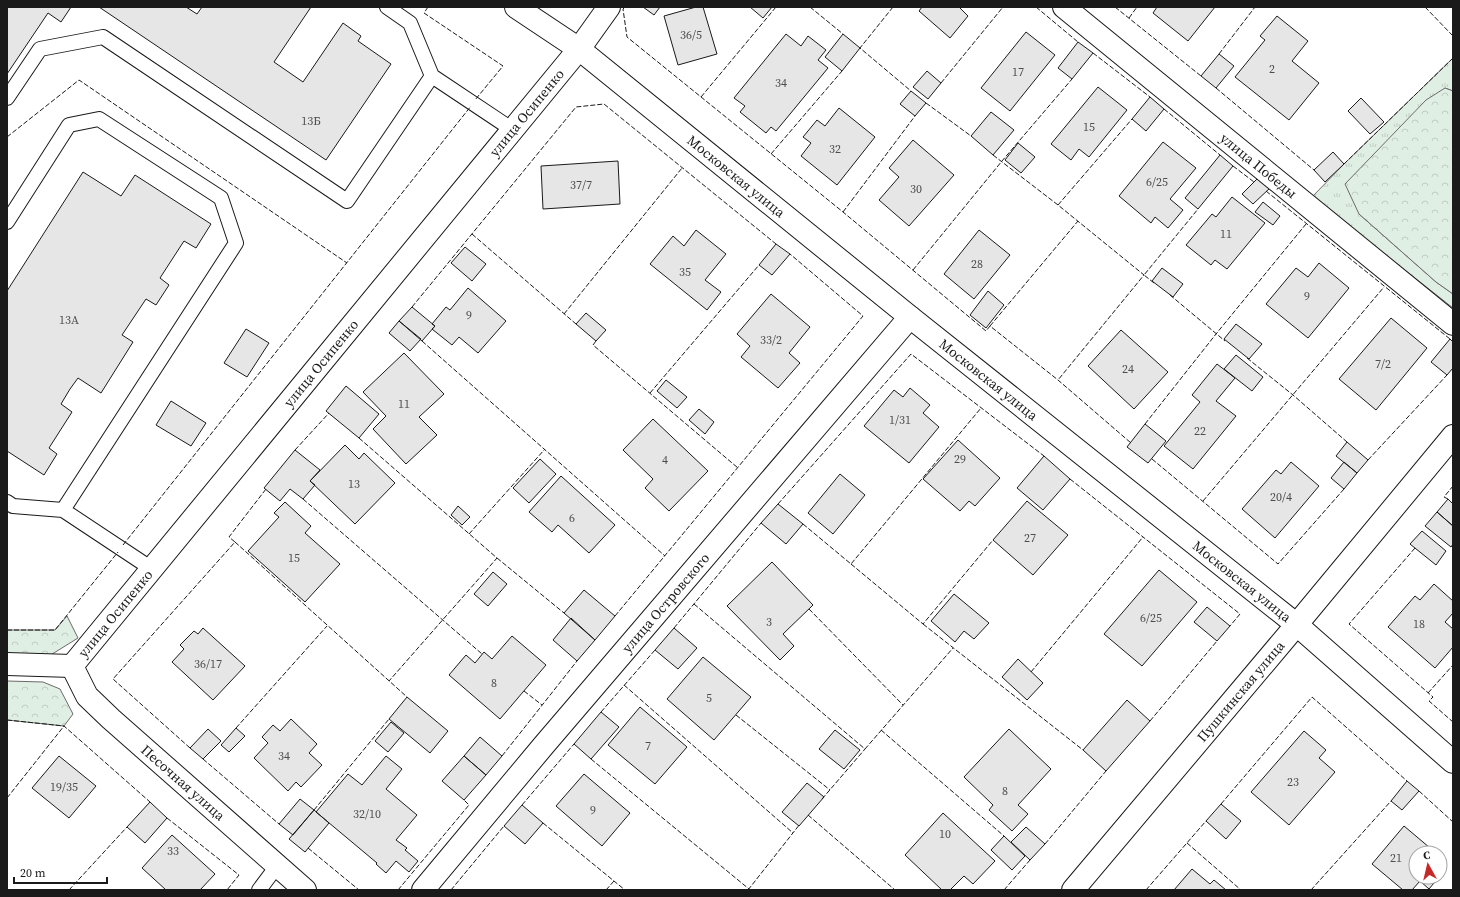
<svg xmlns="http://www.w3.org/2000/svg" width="1460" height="897" font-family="'Source Serif 4',serif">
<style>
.grass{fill:url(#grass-tufts);stroke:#6a6a6a}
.forest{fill:url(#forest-crowns);stroke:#6a6a6a}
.building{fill:#e6e6e6;stroke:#1a1a1a}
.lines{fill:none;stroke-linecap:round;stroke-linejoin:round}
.service-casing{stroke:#1a1a1a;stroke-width:16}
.minor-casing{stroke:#1a1a1a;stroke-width:24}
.service{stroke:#fff;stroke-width:14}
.minor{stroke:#fff;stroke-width:22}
.fence{stroke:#1a1a1a;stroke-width:1;stroke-dasharray:5 2;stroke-linecap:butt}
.labels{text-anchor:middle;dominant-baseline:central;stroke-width:3;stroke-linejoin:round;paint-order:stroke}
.number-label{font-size:12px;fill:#4d4d4d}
.street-label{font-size:14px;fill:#1a1a1a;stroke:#fff}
</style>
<defs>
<pattern id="grass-tufts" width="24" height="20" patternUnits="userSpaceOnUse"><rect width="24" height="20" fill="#e0efe3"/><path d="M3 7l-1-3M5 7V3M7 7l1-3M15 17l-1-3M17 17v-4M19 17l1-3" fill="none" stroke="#c0ccc2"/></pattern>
<pattern id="forest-crowns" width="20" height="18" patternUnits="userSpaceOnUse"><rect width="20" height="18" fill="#e0efe3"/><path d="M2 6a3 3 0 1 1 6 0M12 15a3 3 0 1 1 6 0" fill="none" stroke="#c0ccc2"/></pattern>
</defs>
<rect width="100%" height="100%" fill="#fff"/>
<path class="grass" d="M1453,58V91L1445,88L1359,214L1436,282L1453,294V308L1312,197L1344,164Z"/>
<path class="forest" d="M1445,88L1453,91V294L1436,282L1359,214L1345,184L1426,100Z
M67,616L78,638L49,656L7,654V630H55Z
M7,681L43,682L60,689L73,714L64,726L7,720Z"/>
<path class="building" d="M7,7H71L61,22L48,13L7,74Z
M99,7H186L197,14L202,7H311L274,62L303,82L343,23L361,36L358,41L391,64L326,160Z
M643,7H660L654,15Z
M696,7H703L717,54L678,65L664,16Z
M750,7H772L763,18Z
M922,7H961L960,8L968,16L950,38L919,11Z
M1157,7H1215L1188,41L1153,13Z
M1277,16L1308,41L1292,61L1319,83L1289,120L1235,77L1265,40L1260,36Z
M1026,32L1055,55L1010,111L981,88Z
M786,34L801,46L808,36L826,50L818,60L828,68L776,131L771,127L766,133L740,112L745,106L734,98Z
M843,34L860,48L842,71L825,57Z
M1078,42L1093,53L1072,79L1058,68Z
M1219,54L1234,66L1216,88L1201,76Z
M927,71L941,83L928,99L913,87Z
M1098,87L1127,110L1089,157L1079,149L1071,160L1051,144Z
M911,91L926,103L915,116L900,104Z
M1150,97L1164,109L1146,131L1132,119Z
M1361,98L1384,122L1370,134L1348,111Z
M839,108L875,137L837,185L801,156L811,143L803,137L817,120L825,126Z
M991,112L1014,130L993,155L971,136Z
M913,140L954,175L909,226L879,200L899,177L889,168Z
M1163,142L1196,168L1170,199L1183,210L1168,228L1155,217L1151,223L1119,196Z
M1018,143L1035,157L1021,173L1005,160Z
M1333,152L1344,164L1325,182L1314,170Z
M1220,155L1233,166L1198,209L1185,198Z
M618,161L620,204L543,209L541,166Z
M83,172L121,196L135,175L211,224L196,248L184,241L160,278L169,285L156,305L146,299L122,335L133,342L101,393L78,378L70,389L61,404L72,412L49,448L57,454L44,475L7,451V291Z
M1259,177L1270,188L1253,204L1242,194Z
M1232,197L1265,223L1227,269L1215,260L1211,265L1186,245L1212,214L1216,217Z
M1263,202L1280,216L1273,225L1255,212Z
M696,230L726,254L705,280L721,292L707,310L650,264L673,236L684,246Z
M979,230L1010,255L974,299L944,274Z
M776,244L790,254L772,275L759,265Z
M465,247L486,264L472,281L451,263Z
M1319,263L1349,288L1308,338L1266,304L1296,268L1308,277Z
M1162,268L1183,284L1173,297L1152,281Z
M468,288L506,321L478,353L459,337L452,345L432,329L435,326L432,324L446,307L450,310Z
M988,291L1004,305L986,328L970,315Z
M771,294L810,327L789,353L800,363L778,388L741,357L750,346L737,334Z
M412,307L435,326L422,341L399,321Z
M586,313L606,330L596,341L576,324Z
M1391,318L1427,348L1376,410L1339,379Z
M399,321L421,339L410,351L389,333Z
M1236,324L1262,344L1249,359L1224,339Z
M246,329L269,343L247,377L224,363Z
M1121,330L1168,372L1134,409L1088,366Z
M1450,339L1453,342V368L1447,375L1431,362Z
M404,353L444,394L419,417L437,435L406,464L373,429L386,416L363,392Z
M1236,355L1263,377L1252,391L1224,369Z
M1217,364L1235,378L1216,401L1236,416L1193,469L1164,446L1200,402L1192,395Z
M666,380L687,397L677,408L657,391Z
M346,386L379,414L359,438L326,411Z
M910,388L930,405L923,413L939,427L909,463L864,426L894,390L903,397Z
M171,401L206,423L191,446L156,425Z
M699,409L714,422L705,434L689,420Z
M653,419L708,471L669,511L645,488L653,479L623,450Z
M1145,424L1166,441L1148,463L1127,447Z
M958,440L1000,478L975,506L969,501L960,511L923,479Z
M1347,442L1368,460L1357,473L1336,456Z
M345,445L359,459L364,453L395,483L355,524L310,481Z
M295,450L320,470L310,481L315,485L303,499L290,489L280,501L264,488Z
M1044,456L1070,479L1043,510L1017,488Z
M540,459L556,474L529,503L513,488Z
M1291,462L1319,486L1275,538L1242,509L1276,470L1281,474Z
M1344,462L1357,473L1344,489L1331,478Z
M840,474L865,495L833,534L808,513Z
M561,476L615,525L589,553L558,525L552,532L529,512Z
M1448,499L1453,504V526L1437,512Z
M1027,501L1068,535L1033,575L993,540Z
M285,502L311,526L305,533L340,564L305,602L248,551L279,517L274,513Z
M778,504L803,524L786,544L761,523Z
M458,506L470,517L462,525L451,515Z
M1437,512L1453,526V544L1451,547L1425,526Z
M1422,531L1446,551L1436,565L1410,544Z
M772,562L813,605L783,634L794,646L780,660L727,606Z
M1159,570L1197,602L1142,666L1104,634Z
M493,572L507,584L488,606L474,594Z
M1434,584L1453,601V613L1445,622L1453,629V647L1435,668L1388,627L1415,596L1420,600Z
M584,590L615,616L595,640L564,613Z
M954,594L989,623L974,639L964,631L955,642L931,621Z
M1207,607L1230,626L1217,641L1194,622Z
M571,618L595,640L577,661L553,640Z
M203,628L245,666L213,700L172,662L184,649L180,645L194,631L198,634Z
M674,628L697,648L678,669L655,650Z
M512,636L546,665L500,719L449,675L466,655L475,663L484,652L492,659Z
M703,657L751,697L714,740L667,699Z
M1018,659L1043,683L1027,700L1002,677Z
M407,697L448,731L430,753L389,719Z
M1127,700L1150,721L1106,771L1083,750Z
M640,707L687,747L655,784L608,745Z
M601,712L619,727L591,759L574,744Z
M291,719L317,744L309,753L322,765L301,787L296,782L288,791L254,758L268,743L262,737L273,725L280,731Z
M391,722L404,733L388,752L375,741Z
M236,728L245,736L229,752L221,745Z
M208,729L221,741L203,759L190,748Z
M1009,729L1051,769L1018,805L1028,814L1012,831L989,810L993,805L964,777Z
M835,730L860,750L844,769L819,749Z
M1304,731L1326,750L1319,758L1335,772L1289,825L1251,792Z
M480,737L502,756L486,775L464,756Z
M59,756L96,786L69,818L32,788Z
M386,756L402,769L386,789L417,815L396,840L407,848L405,850L418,861L409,872L396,861L386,873L376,864L377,863L316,812L348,774L362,785Z
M464,756L486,775L464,800L442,781Z
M584,774L630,813L602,846L556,806Z
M1407,781L1419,791L1402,810L1391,801Z
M807,783L824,797L799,826L782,812Z
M300,799L314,810L293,835L279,824Z
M150,802L167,818L145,843L127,827Z
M1221,804L1241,821L1226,839L1206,821Z
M522,805L543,823L525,844L504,826Z
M314,810L329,823L305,852L289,839Z
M943,813L995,861L973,884L964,876L950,890H942L905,855Z
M1404,826L1436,853H1416V877H1439L1429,889L1420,881L1412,890H1403L1372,864Z
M1026,827L1045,844L1030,860L1011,842Z
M172,835L215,874L200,890H166L142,868Z
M1004,836L1025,856L1012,870L991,850Z
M1192,869L1210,884L1214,880L1226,890H1174Z"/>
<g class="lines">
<g class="service-casing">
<path id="service" d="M387,7L410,23L432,76L513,130
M7,98L40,49L103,37L347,201L432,76
M7,222L69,125L99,119L221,198L236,243L63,510
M7,502L13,506L63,510L152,569
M259,890L277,866"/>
</g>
<g class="minor-casing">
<g id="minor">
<path id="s1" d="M516,7L579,49L910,317L1297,625L1453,762"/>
<path id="s2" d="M1064,7L1453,324"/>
<path d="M7,664L72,666"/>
<path id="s3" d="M72,666L579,49L609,7"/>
<path id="s4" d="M72,666L87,696L111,719L305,890"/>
<path id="s5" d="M423,890L544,745L910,317"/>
<path id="s6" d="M1073,890L1288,635L1453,436"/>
</g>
</g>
<use href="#service" class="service"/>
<use href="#minor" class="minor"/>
<path class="fence" d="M428,7L424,13L503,66L475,100
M625,7L623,9L627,37L843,212L986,331L990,326L1058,380L1131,443
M810,7L843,34
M893,7L860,48L911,91
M1036,7L1078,42
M1115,7L1201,76
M1425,7L1453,36
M1129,18L1137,7
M1093,53L1150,97
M1219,54L1255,7
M941,83L1003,7
M1216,88L1314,170
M701,97L776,7
M926,103L971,136
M1164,109L1220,155
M7,137L79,80L347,263
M771,154L842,71
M993,155L1058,205L1144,275L1058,380
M1344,164L1453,58
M1233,166L1254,182
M1266,191L1450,339
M1058,205L1132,119
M843,212L915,116
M472,234L576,324
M913,270L1002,161L1072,79
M1154,283L1144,275L1198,209
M1170,295L1225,341
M412,307L576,107L604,104L776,244
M564,314L682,168
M990,326L1078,221
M422,341L665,556
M596,341L593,345L738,468
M1247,358L1293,395L1347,442
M650,393L759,265
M1145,424L1216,334L1306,224
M359,438L497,558L389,681
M295,450L329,413
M1152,459L1278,564L1344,489
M1368,460L1447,375
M1070,479L1240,614L1230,626
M303,499L482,654
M1448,499L1444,497L1453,486
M1203,501L1384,287
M778,504L911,354L1044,456
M803,524L851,564L981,408
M469,534L545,449
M235,542L407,697
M123,545L471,106
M1415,548L1349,624L1433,697L1429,701L1453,722
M497,558L564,613
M851,564L923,624L993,540
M694,604L865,749L953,648
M809,609L903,705
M615,616L863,316L790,254
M923,624L1083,750
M674,628L761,523
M7,630H55L118,552
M1031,672L1143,537
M624,685L793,833
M524,691L542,705
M1428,693L1453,665
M601,712L655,650
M736,715L830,790
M7,720L64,726L150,802
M1150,721L1217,641
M236,728L327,626
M881,730L1004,836
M190,748L113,679L235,542L229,537L266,489
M502,756L577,661
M203,759L279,824
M591,759L749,889
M1419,791L1453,822
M7,798L64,726
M822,799L865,749
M1221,804L1312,697L1407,781
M522,805L574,744
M314,810L389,719
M808,815L895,890
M167,818L239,875L227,890
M543,823L625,890
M1187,843L1241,890
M1045,844L1106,771
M308,848L359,890
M69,890L127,827
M398,890L469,805L464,800
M451,890L504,826
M606,890L614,881
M748,890L800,824
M1004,890L1030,860
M1146,890L1206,821
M1311,890L1391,801"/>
</g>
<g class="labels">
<g class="number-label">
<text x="691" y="35">36/5</text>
<text x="1272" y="69">2</text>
<text x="1018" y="72">17</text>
<text x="781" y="83">34</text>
<text x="311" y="121">13Б</text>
<text x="1089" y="127">15</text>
<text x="835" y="149">32</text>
<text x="1157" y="182">6/25</text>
<text x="581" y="185">37/7</text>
<text x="916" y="189">30</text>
<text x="1226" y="234">11</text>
<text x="977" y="264">28</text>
<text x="685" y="272">35</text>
<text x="1307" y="296">9</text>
<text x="469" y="315">9</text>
<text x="69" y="320">13А</text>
<text x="771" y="340">33/2</text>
<text x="1383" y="364">7/2</text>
<text x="1128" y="369">24</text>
<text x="404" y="404">11</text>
<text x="900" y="420">1/31</text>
<text x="1200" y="431">22</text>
<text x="960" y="459">29</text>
<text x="665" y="460">4</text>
<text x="354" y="484">13</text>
<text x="1281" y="497">20/4</text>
<text x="572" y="518">6</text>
<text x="1030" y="538">27</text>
<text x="294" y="558">15</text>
<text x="1151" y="618">6/25</text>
<text x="769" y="622">3</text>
<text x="1419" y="624">18</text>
<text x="208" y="664">36/17</text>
<text x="494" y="683">8</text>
<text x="709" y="698">5</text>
<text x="648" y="746">7</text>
<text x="284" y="756">34</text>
<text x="1293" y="782">23</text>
<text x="64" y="787">19/35</text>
<text x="1005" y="791">8</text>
<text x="593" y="810">9</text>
<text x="367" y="814">32/10</text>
<text x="945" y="834">10</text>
<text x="173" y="851">33</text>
<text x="1396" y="858">21</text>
</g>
<g class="street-label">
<text stroke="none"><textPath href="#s3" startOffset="716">улица Осипенко</textPath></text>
<text stroke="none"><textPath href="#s2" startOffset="251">улица Победы</textPath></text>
<text stroke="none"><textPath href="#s1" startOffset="278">Московская улица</textPath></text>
<text stroke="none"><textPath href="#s3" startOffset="392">улица Осипенко</textPath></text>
<text stroke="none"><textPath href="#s1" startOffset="602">Московская улица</textPath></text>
<text stroke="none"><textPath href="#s1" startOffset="926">Московская улица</textPath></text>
<text stroke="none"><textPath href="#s5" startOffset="376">улица Островского</textPath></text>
<text stroke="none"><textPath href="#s3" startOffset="68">улица Осипенко</textPath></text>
<text stroke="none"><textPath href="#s6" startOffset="260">Пушкинская улица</textPath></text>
<text stroke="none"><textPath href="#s4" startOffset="163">Песочная улица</textPath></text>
</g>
</g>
<rect width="1460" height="897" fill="none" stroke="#1a1a1a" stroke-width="16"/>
<g transform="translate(1428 865) rotate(352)"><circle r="19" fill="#ffffff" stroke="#a3a3a3"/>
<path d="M0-3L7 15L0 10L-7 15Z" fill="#c62828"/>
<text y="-6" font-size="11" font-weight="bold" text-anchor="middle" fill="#1a1a1a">С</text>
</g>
<path d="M14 877v6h93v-6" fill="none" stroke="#1a1a1a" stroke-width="2"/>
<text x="20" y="877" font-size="12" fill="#1a1a1a" stroke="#ffffff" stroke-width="3" paint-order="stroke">20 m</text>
</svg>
